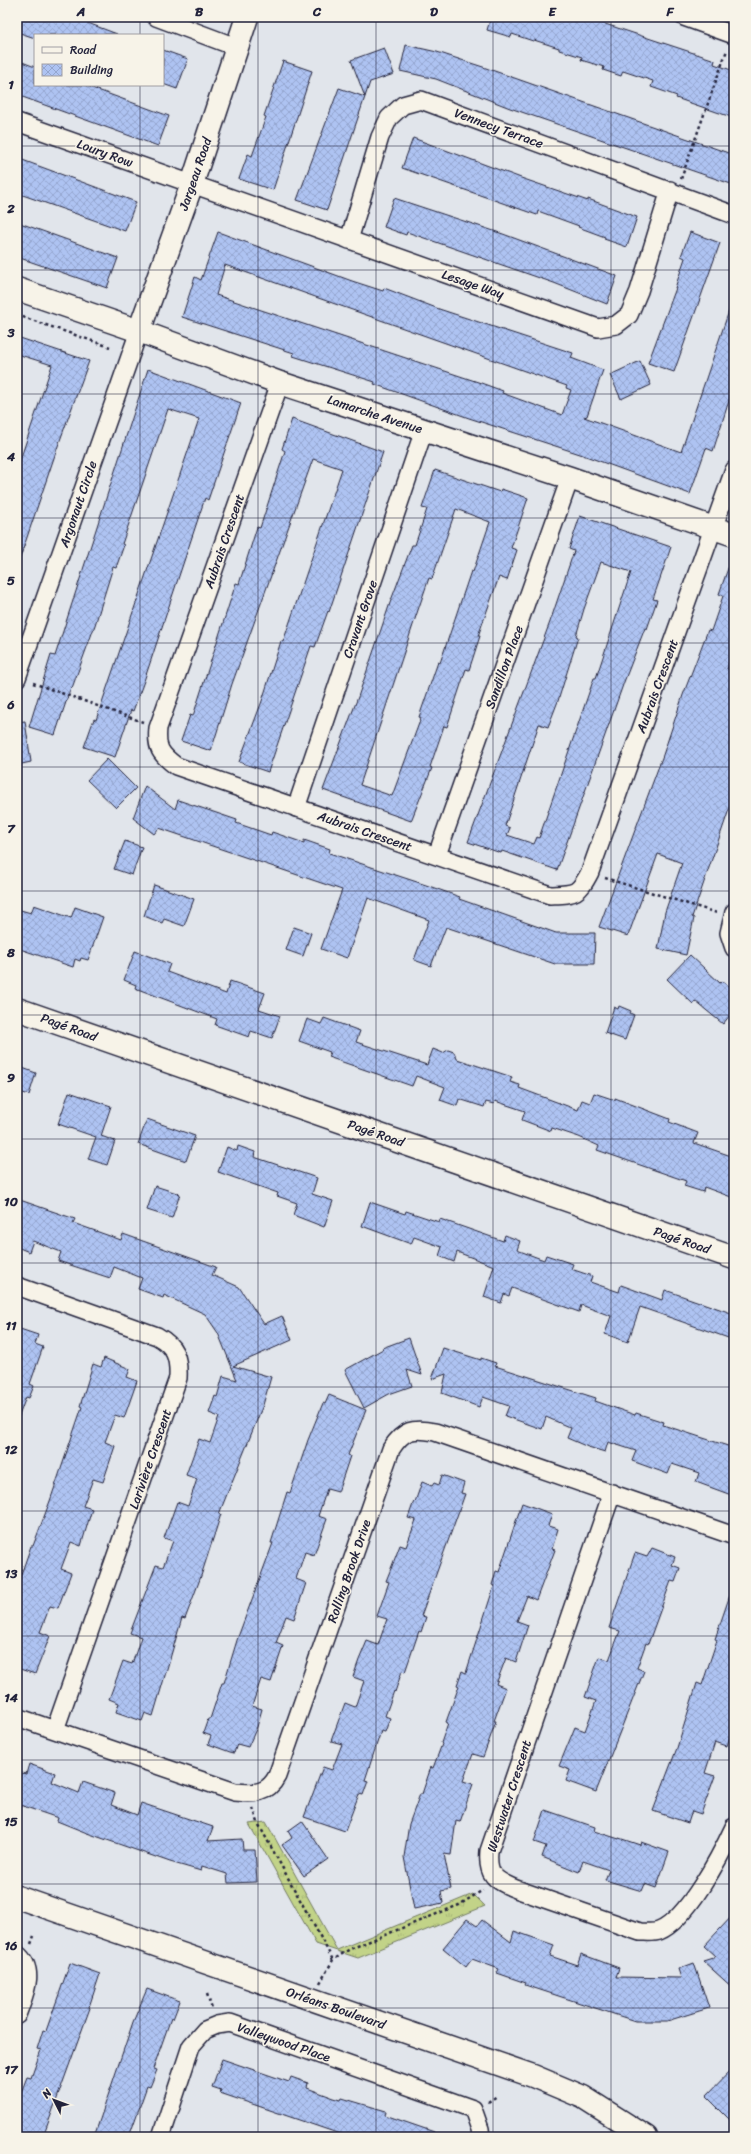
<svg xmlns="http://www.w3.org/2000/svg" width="751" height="2154" font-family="Sriracha,sans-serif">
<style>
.grass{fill:url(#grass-tufts);stroke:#727a62}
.building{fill:url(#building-cross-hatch);stroke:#22223b;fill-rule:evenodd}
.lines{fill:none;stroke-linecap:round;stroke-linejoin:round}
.street-casing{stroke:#22223b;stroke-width:20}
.secondary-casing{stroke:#22223b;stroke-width:25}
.path{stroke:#22223b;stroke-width:2.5;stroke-dasharray:3 3;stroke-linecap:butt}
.street{stroke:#f7f3e8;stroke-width:17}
.secondary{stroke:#f7f3e8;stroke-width:22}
.grid{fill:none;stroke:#22223b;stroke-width:1;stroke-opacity:0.55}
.labels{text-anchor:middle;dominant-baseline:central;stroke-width:3;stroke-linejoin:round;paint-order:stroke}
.street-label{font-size:13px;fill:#22223b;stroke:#f7f3e8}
.neatline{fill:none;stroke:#22223b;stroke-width:1.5}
.grid-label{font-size:13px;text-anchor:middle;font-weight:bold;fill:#22223b}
</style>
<defs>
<pattern id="grass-tufts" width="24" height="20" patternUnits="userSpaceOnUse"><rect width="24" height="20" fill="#c2d388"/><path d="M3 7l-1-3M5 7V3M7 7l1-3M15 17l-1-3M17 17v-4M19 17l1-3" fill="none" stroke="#a6b576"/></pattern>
<pattern id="building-cross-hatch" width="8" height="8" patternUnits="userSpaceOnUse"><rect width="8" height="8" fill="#aec3f2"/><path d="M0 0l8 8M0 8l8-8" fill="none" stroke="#95a7d0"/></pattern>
</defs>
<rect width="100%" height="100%" fill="#e1e5eb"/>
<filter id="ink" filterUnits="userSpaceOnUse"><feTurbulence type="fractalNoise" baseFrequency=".025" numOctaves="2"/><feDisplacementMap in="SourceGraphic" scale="8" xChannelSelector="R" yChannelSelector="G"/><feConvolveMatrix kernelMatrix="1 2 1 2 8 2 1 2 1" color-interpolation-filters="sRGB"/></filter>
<g filter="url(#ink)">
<path class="grass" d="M266,1822L337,1950L473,1894L485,1906L358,1958L316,1944L249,1824Z"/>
<path class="building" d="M17,17H72L117,34L35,35V38L17,32Z
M491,17H591L590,19L715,60L714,64L734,71V118L676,98L677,96L651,87L653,81L623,71L621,76L603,70L604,67L581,60L582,57L559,50V48L534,40L533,41L512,34L511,37L487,30Z
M406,45L437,52L483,67L734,155V185L510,108L436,79L400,71Z
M384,48L394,74L370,82L327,210L297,200L339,88L365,97L351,60Z
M163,50L188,59L177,89L163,84Z
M17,60L35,67V85H84L169,116L158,146L17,95Z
M283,61L312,71L273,190L239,179L248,154L252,156L266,117L264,116Z
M413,138L521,178L588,201V199L637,217L627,247L604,239L605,237L578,227L579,226L538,211L537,215L402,168Z
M17,158L136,202L125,231L17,193Z
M394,198L503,234L617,276L607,304L554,283L407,232L406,235L384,227Z
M17,222L118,258L107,288L17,257Z
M218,232L352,281L383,291L384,288L439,309L573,353L571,358L603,370L587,416L584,417L681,452L732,302H734V385L713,451L706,448L690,494L580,454L469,418L374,384L375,382L293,356L294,353L182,317L195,277L201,280ZM225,265L567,386L566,388L571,390L562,415L502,393L503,391L481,383L216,295Z
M690,232L720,243L674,372L648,363L676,288H675L685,258L681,256Z
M17,337L89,361L59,443L20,558L17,557V469L52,365L17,354Z
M640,361L651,385L621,399L610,375Z
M148,369L241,403L208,500L205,498L144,681L133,711L131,710L115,757L84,747L94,719L96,720L199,419L168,409L122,544L124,545L116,568L113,567L95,625L72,688L71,687L55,735L29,727L51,655L55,656Z
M292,419L383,452L329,612L328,611L315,647L311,646L268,772L239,762L262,701L281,641L283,642L342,469L313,459L232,684L211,751L181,741L190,715L193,716L236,583L239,584L257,527L260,528L285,451L282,449Z
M435,470L500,492L501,489L528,498L511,548L517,550L507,580L499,577L478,636H480L469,670L466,669L447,727L444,726L430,767L432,768L411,821L323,790L358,697L390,603L412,545H415L427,509L422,508ZM456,509L490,522L473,572L471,571L440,663L438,662L419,717L421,718L392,796L360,785L417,613L429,578L432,579Z
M580,516L671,547L653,599L657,600L647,629L645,628L624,682L557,870L502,851L501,853L468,842L550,622L574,551L569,549ZM601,562L631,572L596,678H594L539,838L537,837L534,844L507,835L510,828L505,826L539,724L548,727L558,701L578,637L576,636L584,609Z
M732,557H734V648L727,669L734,670V795L692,917L694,918L686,955L658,949L665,912L682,863L658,854L628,936L599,927L663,755L683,695L708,630L711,631L723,596L719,594Z
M25,721L31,762L17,765V722Z
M107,759L136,788L116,808L87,780Z
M145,786L175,809L178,800L237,820L236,823L271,835L272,832L304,843V840L330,849L329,853L426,885L460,897L459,899L556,933H595L594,964H555L446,927L431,966L414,960L429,920L368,898L347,958L321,949L342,890L159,828L154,834L133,818Z
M125,841L142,847L132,875L114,869Z
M154,885L194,899L184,926L164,919L162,923L144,916Z
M34,905L71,918L75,907L103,917L88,960L81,958L80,961L75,959L73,967L17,948V909L31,913Z
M294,927L311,933L303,956L286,950Z
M135,951L170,964L167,972L226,994L230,981L265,993L259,1009L280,1016L272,1038L251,1031L249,1037L215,1025L217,1019L135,988L136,985L124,980Z
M690,955L720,983L722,981L734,991V1010L723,1024L695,1001L693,1004L667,979Z
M619,1006L631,1011L630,1013L634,1015L625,1040L605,1033L614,1007L618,1009Z
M324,1018L360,1031L356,1042L427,1065L433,1049L443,1053L448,1050L454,1052L457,1059L512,1077L510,1082L520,1085L519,1088L578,1110L582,1100L590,1103L594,1093L615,1100V1098L670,1119L669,1122L698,1133L694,1143L734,1157V1198L704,1187L703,1192L684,1186L686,1181L597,1150L599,1146L579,1137L552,1128L551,1131L522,1120L525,1111L495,1101L494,1104L486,1102L484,1107L459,1099L457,1106L440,1100L445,1087L416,1076L412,1086L328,1057L330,1052L299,1041L307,1019L321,1024Z
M17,1066L36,1073L29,1095L17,1091Z
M69,1092L111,1106L101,1136L115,1141L107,1165L88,1159L96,1137L58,1124Z
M147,1119L195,1136L186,1161L138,1144Z
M238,1146L255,1152L254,1157L317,1178L312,1194L333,1201L324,1227L293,1215L297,1203L277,1196L278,1193L218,1172L227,1147L237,1151Z
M155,1186L180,1194L172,1218L147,1210Z
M17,1199L75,1219L73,1223L121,1240L123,1234L216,1267L212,1275L239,1287L264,1324L282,1316L292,1340L233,1366L271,1377L263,1405L219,1514H221L200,1579L185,1619L182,1618L153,1716L145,1713L142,1721L116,1712L119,1703L109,1699L123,1661L132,1664L141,1637L130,1633L156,1565L163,1567L173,1541L164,1538L177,1502L188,1506L197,1479L186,1475L199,1439L210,1443L219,1417L209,1413L215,1396L217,1397L223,1376L237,1380L218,1333L205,1314L164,1295L163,1298L138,1289L142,1278L114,1267L110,1278L58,1261L61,1252L33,1241L29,1252L17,1247Z
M370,1202L405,1214L406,1211L439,1222L440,1219L503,1241L505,1235L520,1241L517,1250L544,1260L546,1255L573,1264L571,1269L592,1276L590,1282L619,1292L621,1285L662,1300L665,1290L734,1314V1340L640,1307L628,1342L605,1334L611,1316L581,1305L579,1312L512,1288L509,1296L504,1294L501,1303L484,1297L494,1266L457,1252L454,1262L439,1256L442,1247L414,1237L411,1244L362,1226Z
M17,1328L38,1335L35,1344L43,1347L30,1384L34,1386L29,1398L26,1397L19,1416H17Z
M409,1338L422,1375L407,1370L412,1386L389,1394L364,1408L345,1370L383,1349L382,1348Z
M443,1348L481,1360V1358L496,1363L495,1366L596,1398L595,1401L635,1415L636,1413L664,1422L663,1425L734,1448V1496L696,1482L699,1473L672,1464L668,1474L632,1461L636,1451L608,1442L605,1452L588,1447L567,1438L571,1428L546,1417L542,1429L505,1416L509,1406L483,1397L479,1407L442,1393L446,1374L432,1379Z
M104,1358L130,1369L127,1377L137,1381L124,1418L115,1415L105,1442L115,1446L103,1482L93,1479L83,1506L92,1509L81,1546L71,1542L61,1569L71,1573L58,1608L50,1606L40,1632L50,1636L35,1674L17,1668V1586L31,1546H33L50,1501L82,1407L80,1406L93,1364L101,1367Z
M329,1395L366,1410L348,1455L350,1456L338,1492L327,1489L318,1516L327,1519L314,1555L305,1552L296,1579L306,1583L294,1619L286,1616L276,1643L283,1646L271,1682L261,1679L252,1706L262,1709L257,1727L248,1747L237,1744L234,1753L230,1752L208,1744L211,1736L203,1733L208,1719H210L222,1683H224L238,1637L273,1543H271L287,1492L290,1493L308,1440L323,1403L325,1404Z
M442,1475L464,1483L461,1493L465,1494L421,1616L426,1617L421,1632L419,1631L405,1672L402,1671L395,1692L394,1691L385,1716L390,1718L385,1732L381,1731L365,1780L368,1781L363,1795L359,1794L345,1831L304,1817L323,1767L332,1770L342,1744L331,1741L345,1703L355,1707L364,1681L353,1677L359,1660L367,1641L378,1645L387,1619L377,1616L389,1582L386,1581L392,1566L400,1545L406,1547L416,1520L408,1518L414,1501L415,1502L422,1482L432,1486L434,1483L439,1485Z
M522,1503L552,1514L548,1526L558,1529L552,1549L555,1550L536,1600L527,1596L517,1621L528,1625L516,1662L506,1658L496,1684L506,1688L494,1721H496L490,1738L483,1757L473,1754L463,1781L473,1784L460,1822L456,1821L451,1855L444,1854L451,1889L441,1891L443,1903L414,1909L404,1857L409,1824L420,1794H422L431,1767L433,1768L442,1744L441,1743L448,1723L446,1722L459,1686L457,1685L462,1671L466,1673L494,1586L492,1585L496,1571L499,1572Z
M652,1548L675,1557L672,1565L680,1568L675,1582L671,1581L648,1644L646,1643L637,1668L644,1671L596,1792L566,1781L570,1770L559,1766L575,1727L585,1731L596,1701L585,1697L599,1657L609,1660L620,1631L609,1628L635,1553L647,1557Z
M732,1589L734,1590V1723L727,1746L715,1742L705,1773L715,1776L701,1814L692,1811L688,1823L653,1811L677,1748L697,1683L702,1685L717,1640L715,1639Z
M29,1764L55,1773L52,1782L79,1793L83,1782L115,1793L111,1805L137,1815L141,1803L213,1827L208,1841L242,1839L243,1850H255L257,1882L228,1883L227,1874L202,1866L201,1871L170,1862L87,1833L57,1821L58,1818L17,1804V1776L20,1777L22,1773L26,1774Z
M545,1810L595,1827L594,1831L619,1839V1838L640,1845L641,1842L669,1852L656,1888L645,1884L642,1891L605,1880L609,1870L583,1861L579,1872L542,1857L546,1846L534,1842Z
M302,1821L328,1859L304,1876L282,1845L292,1838L288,1831Z
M734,1914V1989L703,1961L716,1957L704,1946Z
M467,1919L477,1926L482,1920L511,1942L514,1931L554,1945L550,1956L577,1965L581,1954L619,1968L616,1977L681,1978L678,1969L694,1963L709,2008L667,2021H635L525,1985L526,1983L497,1973L499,1969L472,1959L466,1967L443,1948Z
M70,1963L100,1974L89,2007L90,2008L43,2137H17V2107L21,2095H20L27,2077L31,2078L41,2050L37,2049L43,2030L46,2031Z
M147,1989L180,2001L173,2019L171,2018L153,2069L157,2070L150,2087L147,2086L129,2137H94L133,2022Z
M222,2059L289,2082L291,2077L308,2083L307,2088L334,2098L341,2100L342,2098L386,2111L385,2115L443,2135V2137H349L220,2093L221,2090L212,2087Z
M734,2067V2124L706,2096Z"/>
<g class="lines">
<g class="street-casing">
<path id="street" d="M156,17L236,47
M684,17L734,35
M17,122L598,328L616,325L629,315L639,291L670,190
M349,240L380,137L389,118L403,105L421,100L734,215
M280,383L158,728C156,748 160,754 176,766L550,895C575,894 578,895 590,872L734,470
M17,678L139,331
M296,808L424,430
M437,855L570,478
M734,912L729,933L734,948
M17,1286L157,1336C175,1346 179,1357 178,1378L55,1730
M612,1493L489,1851C487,1875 494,1880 516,1889L640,1932C646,1932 654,1933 659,1931C687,1920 721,1855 734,1827
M17,1717L235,1792C254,1794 268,1794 277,1776L391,1449C404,1429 413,1428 435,1432L734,1536
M17,1954C37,1970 24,1995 17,2015
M161,2137L191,2046L205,2030L217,2025L230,2023L473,2109L480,2129L481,2137"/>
</g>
<g class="secondary-casing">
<path id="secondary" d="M17,289L139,331L280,383L570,478L734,535
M139,331L192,184L247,17
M17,1009L734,1258
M17,1897L533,2076L583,2097L646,2137"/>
</g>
<path class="path" d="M681,179L727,50
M17,315L110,347
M33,683L143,722
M605,878L717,913
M253,1808L259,1825L333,1960
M31,1944L34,1936
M320,1983L333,1960L350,1949L459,1905L483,1890
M207,1994L212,2009
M488,2102L497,2096"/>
<use href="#street" class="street"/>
<use href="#secondary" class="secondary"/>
</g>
</g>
<path class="grid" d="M140,17V35M258,17V2137M376,17V2137M493,17V2137M611,17V2137M140,85V2137M17,146H734M17,270H734M17,394H734M17,518H734M17,643H734M17,767H734M17,891H734M17,1015H734M17,1139H734M17,1263H734M17,1387H734M17,1511H734M17,1636H734M17,1760H734M17,1884H734M17,2008H734"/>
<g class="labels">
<g class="street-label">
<text transform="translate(499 128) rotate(20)">Vennecy Terrace</text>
<text transform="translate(105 153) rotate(20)">Loury Row</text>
<text transform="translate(195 174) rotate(-71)">Jargeau Road</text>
<text transform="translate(473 284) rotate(19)">Lesage Way</text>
<text transform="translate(375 414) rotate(18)">Lamarche Avenue</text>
<text transform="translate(78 504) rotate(-71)">Argonaut Circle</text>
<text transform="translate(224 541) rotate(-71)">Aubrais Crescent</text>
<text transform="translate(360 619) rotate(-71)">Cravant Grove</text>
<text transform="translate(504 667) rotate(-70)">Sandillon Place</text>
<text transform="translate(657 686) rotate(-70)">Aubrais Crescent</text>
<text transform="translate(365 831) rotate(19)">Aubrais Crescent</text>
<text transform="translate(69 1027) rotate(20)">Pagé Road</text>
<text transform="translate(376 1133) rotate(19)">Pagé Road</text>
<text transform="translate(682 1240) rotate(19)">Pagé Road</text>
<text transform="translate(150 1459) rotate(-71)">Larivière Crescent</text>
<text transform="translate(349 1571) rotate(-71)">Rolling Brook Drive</text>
<text transform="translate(509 1796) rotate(-72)">Westwater Crescent</text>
<text transform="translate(336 2008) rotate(19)">Orléans Boulevard</text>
<text transform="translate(284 2042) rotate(19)">Valleywood Place</text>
</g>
</g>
<rect width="751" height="2154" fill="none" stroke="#f7f3e8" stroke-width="44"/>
<rect x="34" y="34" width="130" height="52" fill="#f7f3e8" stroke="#a29fa3"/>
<rect x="42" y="47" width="20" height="6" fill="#f7f3e8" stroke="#a29fa3"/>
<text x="70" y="54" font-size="12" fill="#22223b">Road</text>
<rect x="42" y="64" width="20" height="12" fill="url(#building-cross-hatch)" stroke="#a29fa3"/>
<text x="70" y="74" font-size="12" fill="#22223b">Building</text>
<g transform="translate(54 2100) rotate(312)" stroke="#f7f3e8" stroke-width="3" paint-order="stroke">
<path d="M0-3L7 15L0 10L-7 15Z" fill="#22223b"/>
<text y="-6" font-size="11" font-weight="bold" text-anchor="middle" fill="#22223b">N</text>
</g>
<rect x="22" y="22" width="707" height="2110" class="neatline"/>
<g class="grid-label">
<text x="81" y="16">A</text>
<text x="199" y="16">B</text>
<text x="317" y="16">C</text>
<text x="434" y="16">D</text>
<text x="552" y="16">E</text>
<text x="670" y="16">F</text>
<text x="11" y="89">1</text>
<text x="11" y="213">2</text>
<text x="11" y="337">3</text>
<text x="11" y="461">4</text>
<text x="11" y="585">5</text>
<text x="11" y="709">6</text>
<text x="11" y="833">7</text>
<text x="11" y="957">8</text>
<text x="11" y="1082">9</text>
<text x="11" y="1206">10</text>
<text x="11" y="1330">11</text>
<text x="11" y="1454">12</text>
<text x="11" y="1578">13</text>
<text x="11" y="1702">14</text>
<text x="11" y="1826">15</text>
<text x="11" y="1950">16</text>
<text x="11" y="2074">17</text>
</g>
</svg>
